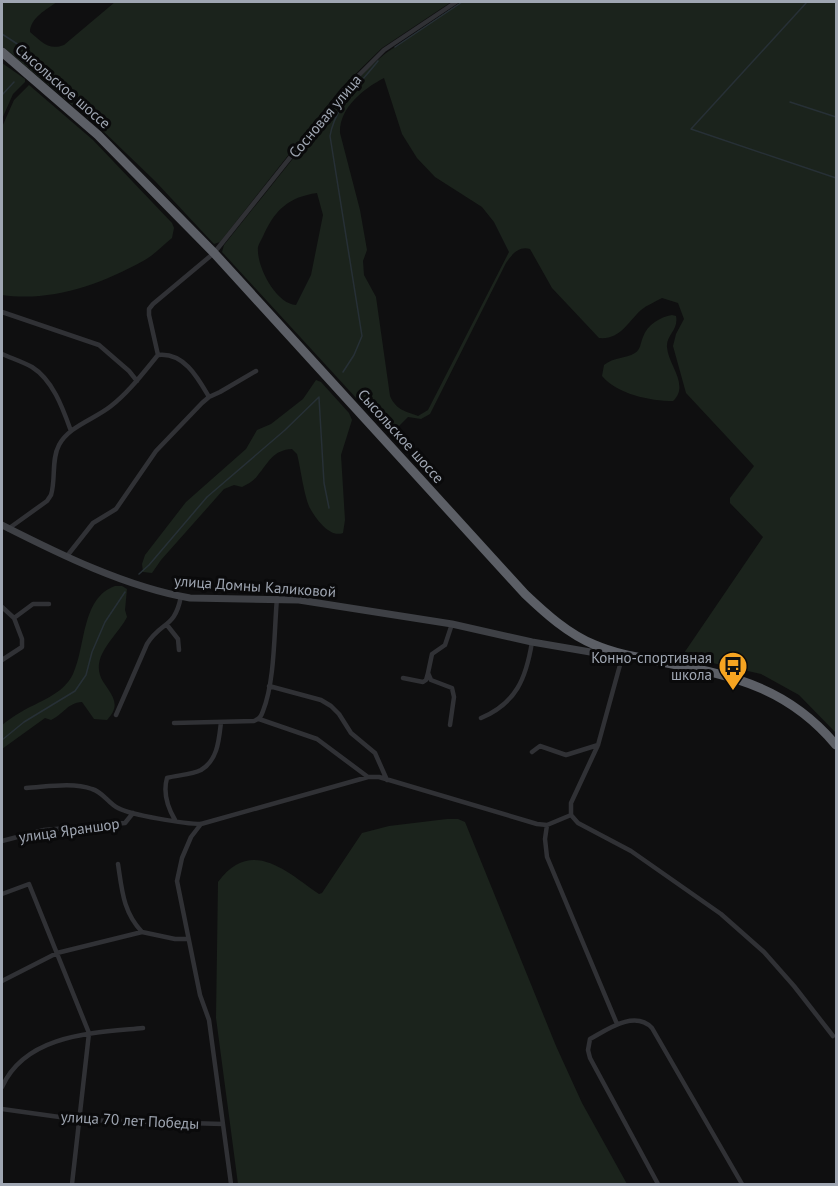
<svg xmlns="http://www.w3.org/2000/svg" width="838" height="1186" font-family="'PT Sans',sans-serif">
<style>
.green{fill:#1b231c;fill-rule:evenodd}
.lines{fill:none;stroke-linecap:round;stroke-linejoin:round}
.stream{stroke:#273036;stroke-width:1.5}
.street{stroke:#303135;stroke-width:4.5}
.secondary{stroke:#3e4045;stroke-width:7}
.highway{stroke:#5c5f66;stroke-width:9}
.labels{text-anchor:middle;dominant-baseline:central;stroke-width:6;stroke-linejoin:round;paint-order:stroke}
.street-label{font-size:15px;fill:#9fa6b2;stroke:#0a0a0b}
.poi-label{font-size:15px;fill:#9fa6b2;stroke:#0a0a0b;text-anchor:end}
</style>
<rect width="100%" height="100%" fill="#0f0f10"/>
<path class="green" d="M2,2H57C47,9 30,18 30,32C41,41 48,51 64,45L115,2H451L382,48L341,88L220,242L214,244L155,181L102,130L2,46Z
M461,2H836V733L799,695L761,674L682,656L763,537L730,503V498L754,466L686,393L673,346L676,334L684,319L678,303L662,298C655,302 647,305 641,310C627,323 620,340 599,338L552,288L530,249C519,246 512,254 506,263L430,414L421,419L408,417L390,435L222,252L224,245L346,92L368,68L386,53ZM384,78L402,134L417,158L435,177L482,207L494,222L509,252L428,410L418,416C405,411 396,410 390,396L376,297L364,275L363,261L367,250L360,210L340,133C339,108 363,89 384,78ZM317,193L323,215L311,275L296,305C276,304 256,266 258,247C259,243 263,237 264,234C276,209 289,197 317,193Z
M2,63L25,79V82L13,94L2,119Z
M29,85L93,140L172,223L174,228L172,238C162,246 153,256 143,261C100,285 50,302 2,295V127L14,100Z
M672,315L676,316C679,330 666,335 667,347C668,365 690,385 673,401C650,401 617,394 602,376L604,365C614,357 625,359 635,353C641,349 640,344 643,337C647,325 660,317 672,315Z
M316,380L321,382L349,413L352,420L341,455L345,520L343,533C330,538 317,520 311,510C304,498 301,469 297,454L292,449C273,450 269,462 258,475C254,481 248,484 242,487L234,485L224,489L161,560L152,573L143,572L142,564L145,555L186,502L246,449L257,430L271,424L303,399Z
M115,586H122L127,589L125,610L127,617C119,634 93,653 100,675C104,689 126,701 107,720L94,719L82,702C67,703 64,714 51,720L45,718L2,749V725C8,720 14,716 21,712C39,701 63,695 73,674C86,647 81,598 115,586Z
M447,819H458L465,822L556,1046L582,1103L627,1184H238L216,1018L218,882C251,837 286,871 319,894L322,893L362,833L389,826Z"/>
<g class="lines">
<path class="stream" d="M807,2L691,129L836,178
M2,34L28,51L31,55L29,64
M395,47L462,2
M2,95L14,82
M790,102L836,117
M836,314V315
M343,372L354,355L362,336L330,136C335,106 360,84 378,61
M319,398L324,483L329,508
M139,574L149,565L207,497L285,430L319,397
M2,740L24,722L75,691L86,675L92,652L105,622L125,592"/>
<path class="street" d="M2,312L99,345L129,371L137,381
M2,354C11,358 23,362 32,367C53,380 63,409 71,431
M158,355C184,352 198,378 209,397
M8,529L47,501L51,495C56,479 51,460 59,445C69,426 95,419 111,406C129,392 143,373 158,355L149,315V309L153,304L214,253L344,90L384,50L456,2
M67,556L93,523L116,509L156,451L202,403L209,397L220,392L256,371
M2,607L14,618L22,639V647L2,660
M14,618L33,604H49
M167,625L178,639L179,650
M623,654L598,745L571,803V815L578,823L631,851L721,914L764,952L794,986L833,1036
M403,678L423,682L426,680L428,673
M269,686L321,700L331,706L339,714L351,733L375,753L387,780
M116,715L147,644C161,621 175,629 181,596
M481,718C516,703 526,679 532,642
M259,719L317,739L368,777
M174,723L254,721C259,719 261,717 263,711C275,681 274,632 277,598
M450,725L454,697L452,688L431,680L428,673L432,654L445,645L452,624
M532,752L540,746L566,755L598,745
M26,788C46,787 72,782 92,789C103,792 108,803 118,808C131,815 185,824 201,824L368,777H379L537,824L547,825L571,815
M175,820C168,808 163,792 167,778C177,775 191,775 201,770C218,760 219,739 221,722
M201,824L191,837L182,858L177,881L200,995L209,1020L231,1184
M547,825L545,839L547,857L617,1024
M2,841L44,830L125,823L133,813
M118,864C122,890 123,912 142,932
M2,894L29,884L89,1033L72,1184
M2,981L57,953L142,932L175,939H188
M2,1087C26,1034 93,1033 143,1028
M2,1109L81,1120L223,1124
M658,1184L590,1058L588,1050L590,1039C608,1029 635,1010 652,1028L742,1184"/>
<path class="secondary" d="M2,525C59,554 126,587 190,598L299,600L452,624L532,642L602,654H615"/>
<path class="highway" d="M2,52L98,135L214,253L525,594C545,613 568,634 595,645C618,655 643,658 667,663C736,676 789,689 836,745"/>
</g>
<defs>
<g id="bus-pin" transform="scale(1.5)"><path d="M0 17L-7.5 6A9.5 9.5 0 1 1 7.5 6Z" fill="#f6a421" stroke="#0a0a0b"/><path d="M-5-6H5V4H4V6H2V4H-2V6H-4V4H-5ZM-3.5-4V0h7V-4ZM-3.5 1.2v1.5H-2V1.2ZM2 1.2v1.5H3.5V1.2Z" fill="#111"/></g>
</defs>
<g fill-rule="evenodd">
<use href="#bus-pin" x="733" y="666"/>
</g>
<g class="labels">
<g class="street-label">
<text transform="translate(63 86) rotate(41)">Сысольское шоссе</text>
<text transform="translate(325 116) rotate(-50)">Сосновая улица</text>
<text transform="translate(401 436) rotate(48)">Сысольское шоссе</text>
<text transform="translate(255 586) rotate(4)">улица Домны Каликовой</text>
<text transform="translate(69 830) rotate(-8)">улица Яраншор</text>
<text transform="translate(130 1120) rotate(3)">улица 70 лет Победы</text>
</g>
<g class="poi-label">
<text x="712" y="657">Конно-спортивная<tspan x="712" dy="17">школа</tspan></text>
</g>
</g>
<rect width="838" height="1186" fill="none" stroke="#9fa6b2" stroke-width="6"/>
</svg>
